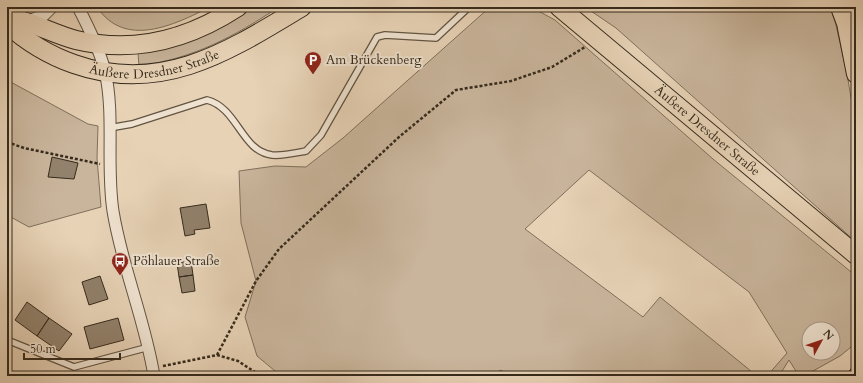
<svg xmlns="http://www.w3.org/2000/svg" width="863" height="383" font-family="Cardo,serif">
<style>
.green{fill:#c9b59c;stroke:#7f705c;fill-rule:evenodd}
.building{fill:#92816c;stroke:#352a1c}
.lines{fill:none;stroke-linecap:round;stroke-linejoin:round}
.service-casing{stroke:#625442;stroke-width:8}
.minor-casing{stroke:#625442;stroke-width:13}
.primary-casing{stroke:#352a1c;stroke-width:20}
.path{stroke:#352a1c;stroke-width:2.5;stroke-dasharray:3 2;stroke-linecap:butt}
.service{stroke:#efe2d0;stroke-width:5.5}
.minor{stroke:#efe2d0;stroke-width:11}
.primary{stroke:#e7d2b6;stroke-width:18}
.labels{text-anchor:middle;dominant-baseline:central;stroke-width:4;stroke-linejoin:round;paint-order:stroke}
.street-label{font-size:13px;fill:#352a1c;stroke:#efe2d0}
.poi-label{font-size:13px;fill:#352a1c;stroke:#efe2d0;text-anchor:start}
</style>
<rect width="100%" height="100%" fill="#e7d2b6"/>
<filter id="stains"><feTurbulence type="fractalNoise" baseFrequency=".005" numOctaves="4"/><feColorMatrix values="0 0 0 0 .2 0 0 0 0 .09 0 0 0 0 .02 0 0 0 .5 -.17"/></filter>
<radialGradient id="worn" r=".72"><stop offset=".6" stop-color="#630" stop-opacity="0"/><stop offset="1" stop-color="#630" stop-opacity=".3"/></radialGradient>
<path class="green" d="M97,7H210C174,25 125,49 97,7Z
M251,7H279C233,37 195,58 139,66L138,53L243,12Z
M490,7H531L555,20L713,159L856,276V343L840,356L804,376H799L789,360L779,376H767L787,353L749,292L589,170L525,229L643,317L660,297L757,376H514L500,370L498,376H281L257,356L245,317L256,281L241,223L239,171L275,166L306,167L343,138ZM809,329H833V353H809Z
M585,7H830L836,25L847,74L856,127V242L616,28Z
M7,80L88,124L98,126L97,158L101,207L29,227L7,215Z"/>
<path class="building" d="M52,157L78,163L74,179L48,177Z
M206,204L210,228L194,230L195,234L185,236L180,208Z
M191,261L193,275L179,277L177,263Z
M193,275L195,291L182,293L179,277Z
M100,276L108,299L89,305L82,282Z
M27,302L49,318L37,336L15,320Z
M49,318L72,334L59,351L37,336Z
M118,318L124,340L90,349L84,327Z
M856,363V376H845Z
M130,371L131,376H107Z"/>
<g class="lines">
<g class="service-casing">
<path id="service" d="M109,128L132,124L207,100C238,108 241,151 272,155C283,156 295,153 306,151L321,135L377,37L385,35L436,38L469,7
M7,340L74,367L149,347"/>
</g>
<g class="minor-casing">
<path id="minor" d="M78,7C89,28 99,48 105,71C115,115 106,166 113,211C122,267 145,320 154,376
M26,22L44,15L52,7"/>
</g>
<g class="primary-casing">
<g id="primary">
<path id="s1" d="M559,7L856,255"/>
<path d="M840,7L846,23L856,74"/>
<path d="M7,17C31,21 53,34 76,40C134,54 189,39 238,7"/>
<path id="s2" d="M7,24C27,42 48,55 74,64C162,95 229,51 302,7"/>
</g>
</g>
<path class="path" d="M7,142L24,148L100,164
M217,355L238,361L261,376
M163,366L217,355L256,281L279,249L399,137L456,90L511,81L552,67L585,47"/>
<use href="#service" class="service"/>
<use href="#minor" class="minor"/>
<use href="#primary" class="primary"/>
</g>
<defs>
<g id="parking-pin" transform="scale(0.9)"><path d="M0 17L-7.5 6A9.5 9.5 0 1 1 7.5 6Z" fill="#8f2418" stroke="#efe2d0"/><path d="M-3.5-5.5H1a3.5 3.5 0 0 1 0 7H-1V5.5H-3.5ZM-1-3.4V-.6H.8a1.4 1.4 0 0 0 0-2.8Z" fill="#fff"/></g>
<g id="bus-pin" transform="scale(0.9)"><path d="M0 17L-7.5 6A9.5 9.5 0 1 1 7.5 6Z" fill="#8f2418" stroke="#efe2d0"/><path d="M-5-6H5V4H4V6H2V4H-2V6H-4V4H-5ZM-3.5-4V0h7V-4ZM-3.5 1.2v1.5H-2V1.2ZM2 1.2v1.5H3.5V1.2Z" fill="#fff"/></g>
</defs>
<g fill-rule="evenodd">
<use href="#parking-pin" x="313" y="60"/>
<use href="#bus-pin" x="120" y="261"/>
</g>
<g class="labels">
<g class="street-label">
<text stroke="none"><textPath href="#s2" startOffset="161">Äußere Dresdner Straße</textPath></text>
<text stroke="none"><textPath href="#s1" startOffset="193">Äußere Dresdner Straße</textPath></text>
</g>
<g class="poi-label">
<text x="326" y="60">Am Brückenberg</text>
<text x="133" y="261">Pöhlauer Straße</text>
</g>
</g>
<rect width="863" height="383" fill="none" stroke="#e7d2b6" stroke-width="24"/>
<rect x="8" y="8" width="847" height="367" fill="none" stroke="#352a1c" stroke-width="2"/>
<rect x="12" y="12" width="839" height="359" fill="none" stroke="#352a1c"/>
<g transform="translate(821 341) rotate(50)"><circle r="19" fill="#efe2d0" stroke="#a59888"/>
<path d="M0-3L7 15L0 10L-7 15Z" fill="#8f2418"/>
<text y="-6" font-size="11" font-weight="bold" text-anchor="middle" fill="#352a1c">N</text>
</g>
<path d="M24 353v6h96v-6" fill="none" stroke="#352a1c" stroke-width="2"/>
<text x="30" y="353" font-size="12" fill="#352a1c" stroke="#efe2d0" stroke-width="3" paint-order="stroke">50 m</text>
<rect width="100%" height="100%" filter="url(#stains)"/>
<rect width="100%" height="100%" fill="url(#worn)"/>
</svg>
